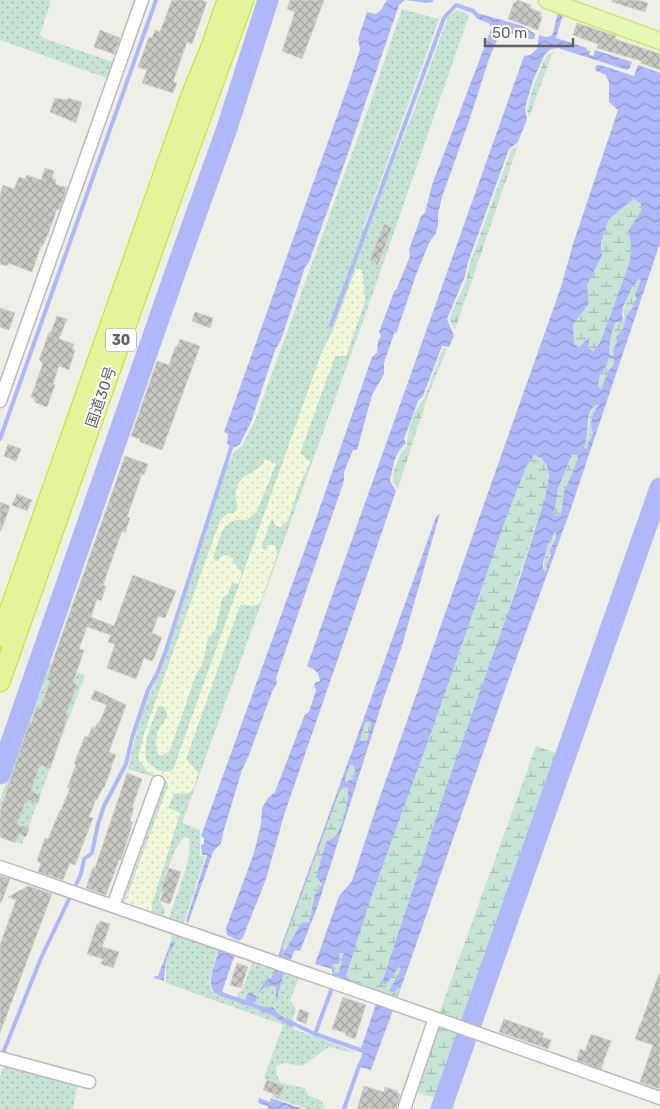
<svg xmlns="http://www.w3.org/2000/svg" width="660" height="1109" font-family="Rubik,'Noto Sans JP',sans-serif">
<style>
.grass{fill:url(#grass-dots);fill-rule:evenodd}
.wetland{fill:url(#wetland-marsh)}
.sand{fill:url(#sand-dots)}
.water{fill:url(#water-waves);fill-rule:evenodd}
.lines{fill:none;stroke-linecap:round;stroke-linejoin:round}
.stream{stroke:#afb8f8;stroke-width:4}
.river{stroke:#afb8f8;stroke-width:21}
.building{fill:url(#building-cross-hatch);stroke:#d2d4c6}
.minor-casing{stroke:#bab9bf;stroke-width:15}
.major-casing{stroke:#d1e56b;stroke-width:19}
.highway-casing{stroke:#c7e215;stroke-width:21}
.minor{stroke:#fff;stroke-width:12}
.major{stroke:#e5f8b4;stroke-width:16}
.highway{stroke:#e3f49a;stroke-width:19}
.labels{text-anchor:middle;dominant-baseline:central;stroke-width:4;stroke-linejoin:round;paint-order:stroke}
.shield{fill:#fff;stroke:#8f8f94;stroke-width:1}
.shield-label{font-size:14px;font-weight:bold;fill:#5f5f66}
.street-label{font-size:15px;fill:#5f5f66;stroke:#fff}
</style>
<defs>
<pattern id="grass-dots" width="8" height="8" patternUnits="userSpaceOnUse" patternTransform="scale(1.25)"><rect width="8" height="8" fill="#c6e4d4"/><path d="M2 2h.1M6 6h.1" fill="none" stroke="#a4bcb0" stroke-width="1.8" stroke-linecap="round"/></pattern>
<pattern id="wetland-marsh" width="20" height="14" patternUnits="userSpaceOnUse" patternTransform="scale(1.25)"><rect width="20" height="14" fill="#c6e4d4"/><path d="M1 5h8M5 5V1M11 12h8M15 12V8" fill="none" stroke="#a4bcb0"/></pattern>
<pattern id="sand-dots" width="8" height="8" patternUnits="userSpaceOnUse" patternTransform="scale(1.25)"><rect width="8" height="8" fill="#f2f8da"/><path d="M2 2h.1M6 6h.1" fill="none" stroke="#d2d7be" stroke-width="1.8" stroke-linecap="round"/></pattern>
<pattern id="water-waves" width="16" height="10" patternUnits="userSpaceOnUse" patternTransform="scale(1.25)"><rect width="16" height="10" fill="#afb8f8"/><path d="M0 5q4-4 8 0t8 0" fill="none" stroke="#9299cd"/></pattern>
<pattern id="building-cross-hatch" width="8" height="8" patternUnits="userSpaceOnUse" patternTransform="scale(1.25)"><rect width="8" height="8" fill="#c7c8c2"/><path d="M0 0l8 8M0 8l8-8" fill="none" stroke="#a5a6a1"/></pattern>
</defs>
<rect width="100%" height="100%" fill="#eeefe7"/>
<path class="grass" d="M0,0H49L51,2L40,34L43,38L113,62L107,78L0,40Z
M402,9L439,19L363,229L366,230L413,113L448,17L457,10L469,15L372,296L182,823L200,830V856H205L183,926L169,921C174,896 193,863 189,838L185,837C172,846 164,885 159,900L165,909L162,919L122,904L165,784L151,776L128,769C135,736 144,702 159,673L222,480L233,453L241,447L254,423L370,104ZM356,269L362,270L365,301L346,356H335L300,453L310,462L299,486L288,520L280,527L276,526L272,517L261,548L265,551L277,554L260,603L254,606L240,605L186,759L198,773C192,791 195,795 174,793L168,808L180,813L152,904L151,914L124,904L168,786L167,781L155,776L138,758L156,700L220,521L236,512L242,479L253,473L263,464L247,520C221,516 220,538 213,557L215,561H218L222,556L233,558L234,564L238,568L232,582L222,598L218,617L208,638L202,665L196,674L173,741L169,751L157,733C164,725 172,716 163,706H158C155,717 141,746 144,756C146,761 151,765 155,768C161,772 167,773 173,770L322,352L333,330Z
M49,663L85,675L22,844L0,836V800Z
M173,932L210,944L218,950C214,964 206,981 213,994L237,998L238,993L242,991L253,960L307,977L305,981L298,980L290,1000L296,1009L293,1019L294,1029L356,1052L344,1051L329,1047L302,1066L284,1063L276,1066L277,1076L281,1083L305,1088L308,1095L322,1101L325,1109H308L272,1097L277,1083L264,1078L283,1025L166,983C166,968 165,955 175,944L174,940L170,941ZM275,969L284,973L277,1001L276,986H266L260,991L266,980L271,978ZM249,992L257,997L256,1002L245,1005L239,1003L241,1001H245L247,994ZM272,1007L274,1008C278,1017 288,1017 293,1025L292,1027L270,1014L259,1011Z
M5,1065L77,1086L73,1109H0V1076Z"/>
<path class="wetland" d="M554,51L551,57L529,117L527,110L533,87L546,56Z
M519,145H518L455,330L449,319L466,281L470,263L511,150Z
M634,199L641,204V211L628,231L632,249L628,267L600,343L593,353L588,347L590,338L579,347L574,345L573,325L589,303L587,285L602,256L601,242L609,219Z
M639,279L641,280L635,294L634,306L627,314L623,329L616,337L617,341L613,351L614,355L611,356L609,354C611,336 608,328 624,316C623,302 631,290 639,279Z
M443,348L447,349L429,393L398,488L393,482C393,470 398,455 407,446C407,431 414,409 424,399Z
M609,358L614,359V365L608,371L601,389L598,386L600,375L605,369Z
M600,404L590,442L586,449L584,447C591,435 586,421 593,407Z
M573,454L577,455L578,459L564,492L561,513L558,516L554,514L558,489Z
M534,455C554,463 548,481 545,498L386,984L399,967L401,969L398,974V988H401L397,998L364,986C359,982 350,982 346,976L371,898L430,736L505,521L526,467Z
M554,532H557C556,537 554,539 552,544C549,553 549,563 545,572H543L545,551Z
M369,721L371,724L367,741H360L365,723Z
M536,746L562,755L465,1024L440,1014V1011Z
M350,765H353L355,771L353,779L345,783V778Z
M344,787L348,788C349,798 343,827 336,835C334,838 329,840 326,842L316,877L322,883L315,894L309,922L301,923L282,956L281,954L283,945L339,793Z
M339,952H345L339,972L336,973L334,972L333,964Z
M441,1025L463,1034L439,1099L415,1092L438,1026Z"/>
<path class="sand" d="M356,269L362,270L365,301L346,356H335L300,453L310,462L299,486L288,520L280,527L276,526L272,518L261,547L265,551L268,545H275L277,554L260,603C253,607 247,604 240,605L186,759L198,773C192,791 195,795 174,793L168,808L180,813L152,904L151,914L124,905L168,786L167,781L147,771L138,758L145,731L220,521L227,514L236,512L238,506C234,498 235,487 241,480C248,471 260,472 265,459L276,464L257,511L247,520C221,516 220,538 213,558L215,561H218L222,556L228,555L242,573L238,584L232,583L228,594L222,598L215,631L208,638L202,665L196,674L173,741L169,751L161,756L158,754C156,748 155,740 157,734C160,723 174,718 163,706H158C151,727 128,772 169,772L173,770L322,352L333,330Z"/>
<path class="water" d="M387,0H433V2L426,3L405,0L399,5L346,159L309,262L305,267L281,340L275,350L251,422L240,444L235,447L227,444L228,434L224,432L350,80L360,49L358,39L367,12L376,14L381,10Z
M558,11L563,14L556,38L587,48L586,50L590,51L589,55L593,56L595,50L632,62L630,68L627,70L558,48L551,49L545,54L533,80L525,108L527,119L518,142L509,149L468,262L465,276L447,319L454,336L449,347L442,346L423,396L418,401L404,439L406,443C394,453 393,467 390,481L396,491L284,815L266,879L243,937L239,941L227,935L226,928L254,853L261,824L262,808L268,798L275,792L305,714L309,712L316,690L314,686L315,683L320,681C319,672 316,670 307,666L524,56L530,55L537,49L539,35L546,37L551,36L553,33Z
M477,13L523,26L535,34L534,39H528L501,30L489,59L469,121L442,197L438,214V225L436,233L429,243L416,275L396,334L395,331L384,363V374L372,395L357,450H353L344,472V481L276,678L277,683L272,692L249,755L242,770L223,833L221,843L213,852L188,923L186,921L207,855H202L201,845L204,844V838L201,836L313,527L372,357L377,353L378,341L381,336L379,332L394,292L397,288L410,256L409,250L421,216L425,213L432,185L492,27L488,23L476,18Z
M596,65H600L634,76L638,65L660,73V243L569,514L506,687L397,999L363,987L360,983L333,977L332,969L315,964L339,896L352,881L376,808L561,287L573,244L618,110L609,102V82L606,75L595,70ZM634,199L641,204V211L628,231L632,249L628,267L600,343L593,352L588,347L590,337L579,347L574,344L573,325L589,303L587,285L602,256L601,242L609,219ZM639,279L641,280L635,294L636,299L633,303L634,306L627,314L623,329L616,337L617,341L613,351L614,355L611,356L609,354C610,342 610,333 616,322H622L623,307L632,288ZM609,358L614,359V365L608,371L601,389L598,386L600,375L605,369ZM596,405H599C592,413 589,424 593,433L586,449L584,447C591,434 583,413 596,405ZM534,455L541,458L547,466L549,477L545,498L519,581L447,785L386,971L382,983L386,984L399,967L401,969L389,991L394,993L398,988H400L397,998L364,986L360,982L348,979L346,976L371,898L430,736L505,521L526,467ZM572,455H577L578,459L564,492L561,513L558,516L554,514L558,489ZM556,532V537L549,552L551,555L546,565L547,569L545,572H543V563L548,543H550L554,533ZM339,953H344L339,972L336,973L334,972L333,964H339Z
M440,513L401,649L383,700L317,908L300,951L295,950L290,961L278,957L282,944C334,802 385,659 436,517ZM369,721L371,724L367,741H360L365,723ZM350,765H353L355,771L353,779L345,782V779ZM344,787L348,788C349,798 343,827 336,835C334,838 329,840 326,842L316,877L322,884L315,894L309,922L301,923L282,956L283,945L339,793Z
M174,940L175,944C165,955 165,968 164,981L154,978L155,976H158L171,942Z
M219,949L235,954L221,995L214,993C206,980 216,962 219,949Z
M275,969L284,973L276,1003V986H266L257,994L266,980L271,978Z
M250,992L257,997L256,1002L245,1005L239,1003L241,1001H245L247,994Z
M376,1004L393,1010L371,1070L357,1066L363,1053L360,1051Z
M272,1007L274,1008C278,1017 288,1017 293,1025L292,1028L270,1014L258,1011Z
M259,1098L270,1102L271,1098L303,1109H267L268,1106L258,1103Z"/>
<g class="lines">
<path class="stream" d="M331,325L444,18L456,5L473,11L478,16
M0,439L156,0
M219,993L269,1011
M288,1021L315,1034L363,1051
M315,1034L332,988
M3,1053L41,958L81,874L84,859L92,853L98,824L104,806L126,764L132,738L148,690L157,674L165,653L233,442
M344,1109L359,1066"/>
<path class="river" d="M0,774L176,270L227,128L268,0
M441,1109L660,488"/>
</g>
<path class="building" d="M172,0H202L207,2L192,44L187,42L173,82L177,83L173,93L142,83L147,70L138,67L149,37L152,38L155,30L160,32Z
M290,0H324L302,59L282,51L295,12L287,9Z
M517,0L531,5L530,8L542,13L540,16L542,17L538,30L508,19L514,2L516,3Z
M612,0H637L648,3L645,12L612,2Z
M577,23L616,36L615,39L660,54V70L641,63L642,61L597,48L598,44L573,35Z
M100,30L120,38L114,54L94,47Z
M55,98L67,100L68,98L82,102L76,123L50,112Z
M45,168L54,171L52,178L56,180L55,184L67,188L59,210L57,209L49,232L42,247L41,246L32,272L8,263V266L0,264V195L3,185L14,189L19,177L25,179L27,175L41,180Z
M384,224L392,227L378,265L370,260Z
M0,308L15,313L9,330L0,327Z
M195,312L213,318L210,328L192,321Z
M57,316L67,319L59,339L74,344L72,349L75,350L69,370L59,366L53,384L55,385L47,407L34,402L35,398L31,397L43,363L39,360L49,332H51Z
M180,339L200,346L162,450L140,442V439L131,436L157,361L169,365L175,347H177Z
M8,444L21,449L16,461L4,456Z
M125,456L148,464L144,475L142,474L127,517L130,518L125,533L122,531L103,585L106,586L101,601L97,599L91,617L114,626L133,575L176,591L165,618L158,616L152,633L162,637L154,658L152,661L144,658L136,679L107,668L115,644L108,642L111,635L87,627L79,649L84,650L73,683L77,685L66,715L68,716L50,769L40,765L31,791L40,795L38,803L28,800L27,803H25L17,824L29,828L26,837L18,834L15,843L0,837V811L29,723L31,724L36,708L40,709L50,681L47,680L53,660Z
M17,494L32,500L27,511L12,505Z
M0,502L10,506L1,531H0Z
M95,690L126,705L109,752L116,755L111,767H112L104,788L103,787L97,800L96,799L89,817L93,818L75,865L70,863L63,880L38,872L41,863L37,861L45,838L48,839L60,810H61L70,788H67L76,765L74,764L85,736L88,737L92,727L95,728L97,723H99L107,705L91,699Z
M127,773L142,779L132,808H134L130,821L133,822L121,860H119L106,895L86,888L93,867L95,868Z
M169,868L181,872L170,904L160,901L163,892L161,891Z
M0,876L10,879L1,903H0Z
M28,886L52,894L0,1033V945L16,900L8,897Z
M100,921L110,924L102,947L119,952L113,968L101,964L103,959L87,954L97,924H99Z
M237,963L248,967L241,988L230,985Z
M659,974H660V1089L640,1082L653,1045L635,1039Z
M343,997L366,1005L355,1039L345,1035L346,1033L332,1029Z
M300,1009L309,1013L306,1024L296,1020Z
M504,1019L544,1033L542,1037L551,1040L548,1049L499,1032Z
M591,1034L611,1041L601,1069L577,1060L580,1049L585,1051Z
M267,1080L284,1086L280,1096L263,1090Z
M364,1086L384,1092L385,1087L397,1091V1093L400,1094L396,1109H357Z"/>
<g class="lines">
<g class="minor-casing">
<path id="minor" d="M0,401L142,0
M0,867L375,997L660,1098
M113,906L158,782
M0,1058L89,1082
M404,1109L435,1018"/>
</g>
<g class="major-casing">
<path id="major" d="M547,0L660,41"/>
</g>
<g class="highway-casing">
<path id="highway" d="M0,637L190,98L212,44L227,0
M0,682L169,205L244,0"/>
</g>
<use href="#minor" class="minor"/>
<use href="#major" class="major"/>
<use href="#highway" class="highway"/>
</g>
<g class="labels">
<rect class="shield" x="106" y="328.5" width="30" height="23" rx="4"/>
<g class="shield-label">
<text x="121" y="340">30</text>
</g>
<g class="street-label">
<text transform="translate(101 397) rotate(-71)">国道30号</text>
</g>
</g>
<path d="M485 38v8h88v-8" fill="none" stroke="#5f5f66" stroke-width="2.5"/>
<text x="492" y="38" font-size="15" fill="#5f5f66" stroke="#ffffff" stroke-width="4" paint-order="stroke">50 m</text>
</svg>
